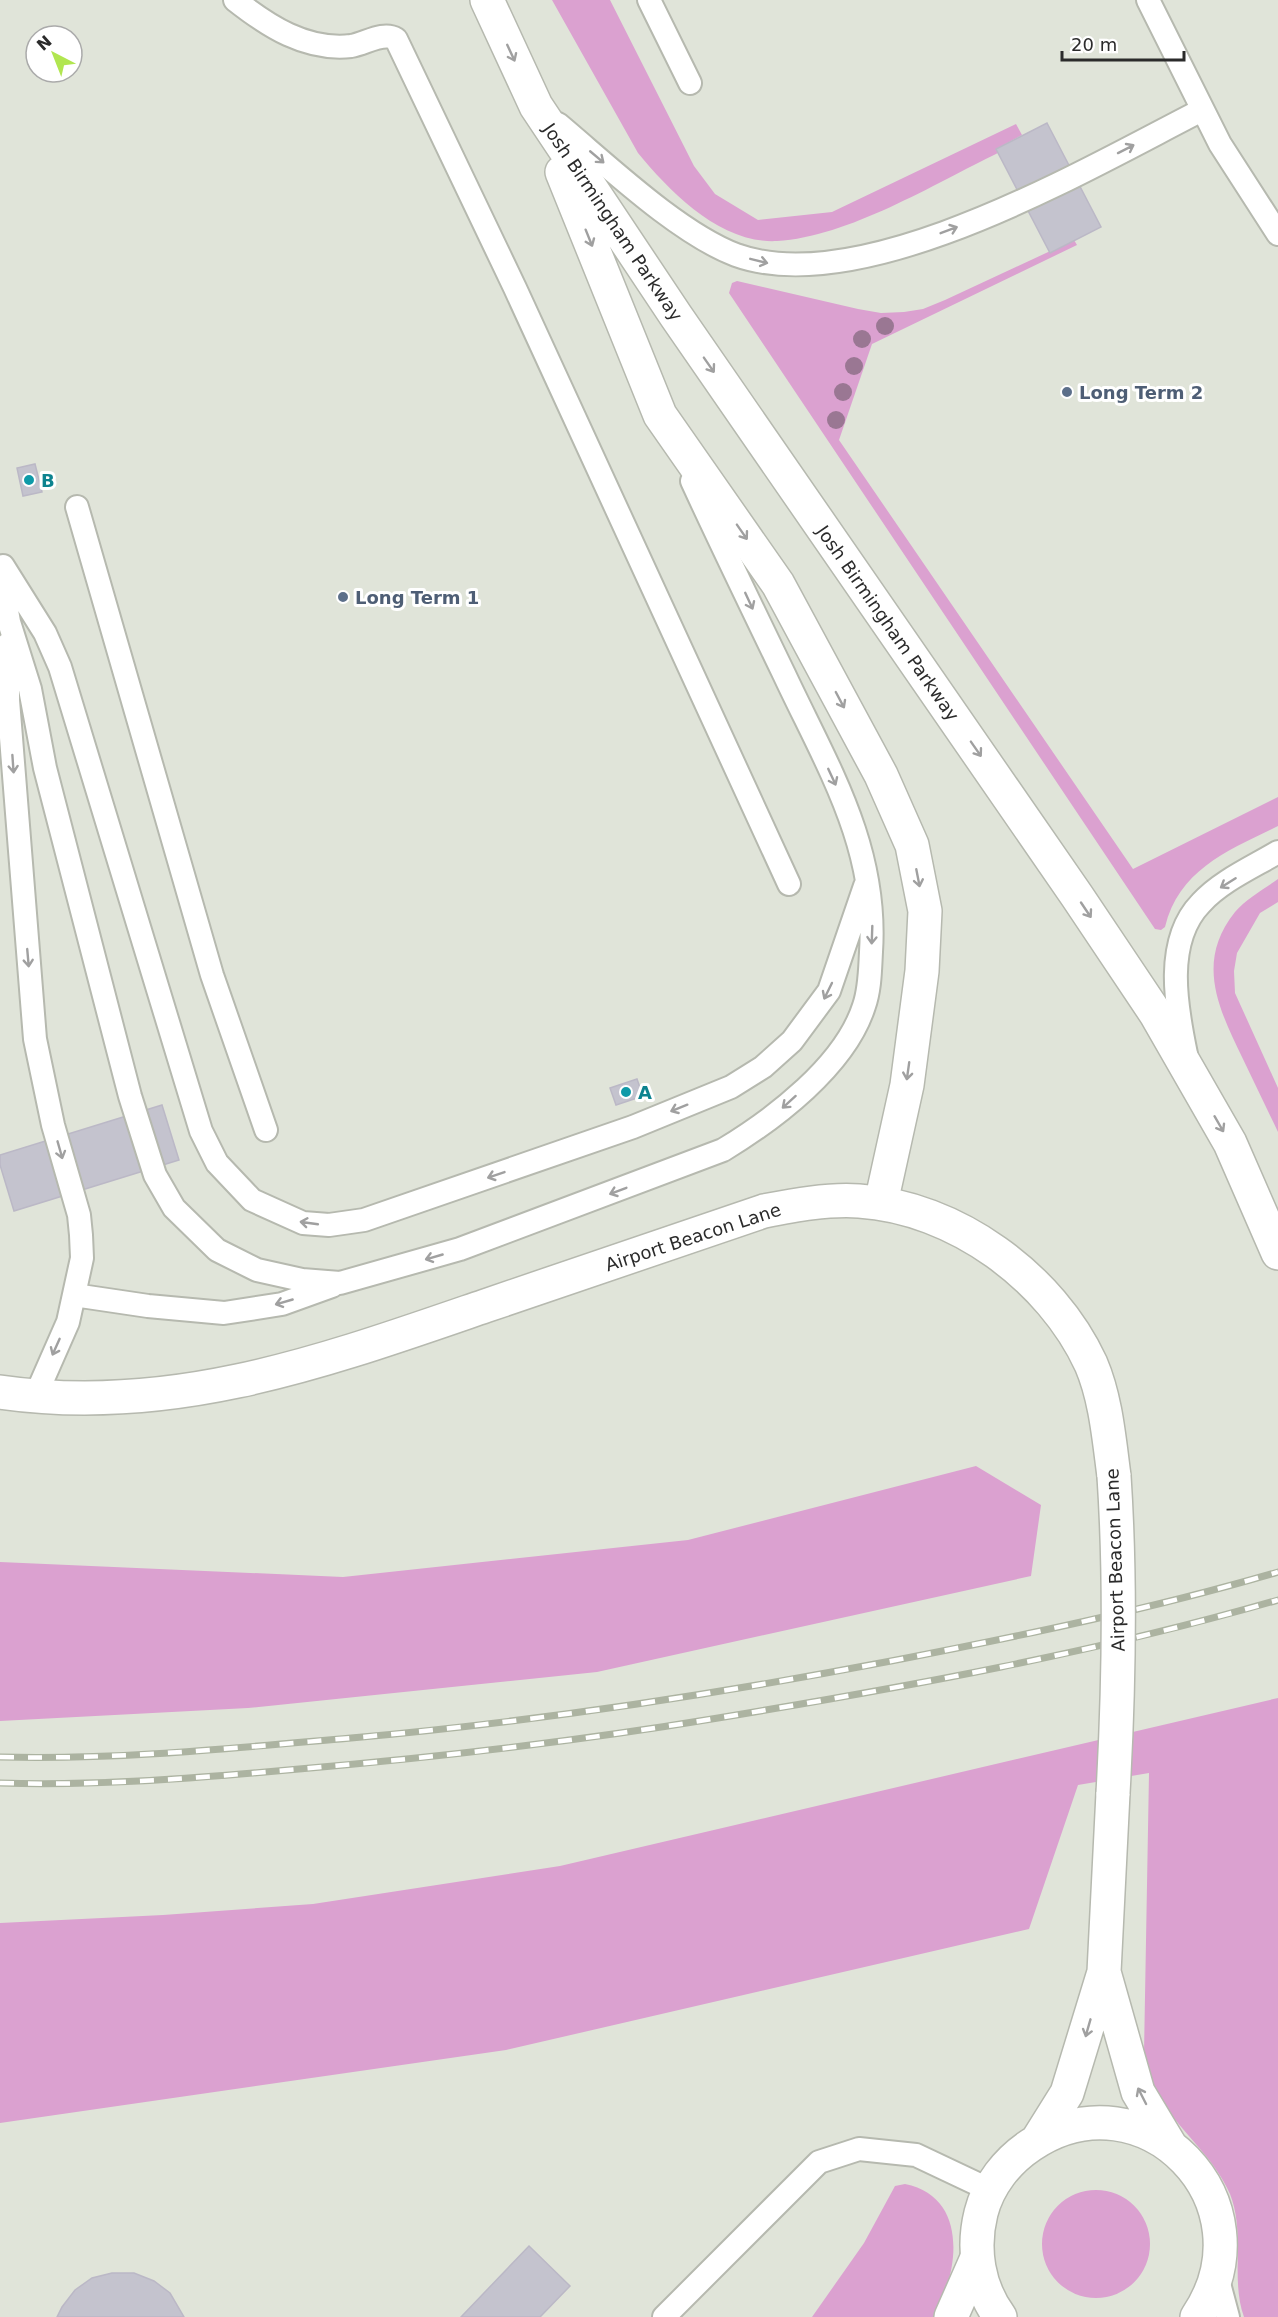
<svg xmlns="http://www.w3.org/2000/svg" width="1278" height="2317" font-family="'DejaVu Sans',sans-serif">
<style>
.airport{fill:#e0e4d9;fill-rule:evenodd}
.green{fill:#dba1d0}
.building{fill:#c4c3ce;stroke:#bbb8c6;stroke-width:1.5}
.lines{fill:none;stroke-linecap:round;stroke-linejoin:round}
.lane-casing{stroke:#b6b9af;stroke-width:26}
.street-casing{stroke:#b6b9af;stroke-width:36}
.secondary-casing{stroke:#b6b9af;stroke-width:36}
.lane{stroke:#fff;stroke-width:22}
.street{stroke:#fff;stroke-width:33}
.secondary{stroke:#fff;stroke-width:33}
.rail-casing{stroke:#acb3a1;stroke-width:7}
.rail{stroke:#fff;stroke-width:4.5;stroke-dasharray:14;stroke-linecap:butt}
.secondary-bridge-casing{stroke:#b6b9af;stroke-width:36;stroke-linecap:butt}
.secondary-bridge{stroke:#fff;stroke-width:33}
.tree{fill:#9a7793}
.oneway{stroke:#a0a0a0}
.service-dot{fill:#5c6f8a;stroke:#fff;stroke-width:2}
.culture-dot{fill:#0f9aa8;stroke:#fff;stroke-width:2}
.labels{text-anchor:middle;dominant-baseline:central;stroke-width:6;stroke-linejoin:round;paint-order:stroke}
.street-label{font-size:18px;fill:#2b2b2b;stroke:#fff}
.service-label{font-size:18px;font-weight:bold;fill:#4e5e75;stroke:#fff;text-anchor:start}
.culture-label{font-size:18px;font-weight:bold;fill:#0d838f;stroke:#fff;text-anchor:start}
</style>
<rect width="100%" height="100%" fill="#e0deeb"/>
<path class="airport" d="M0,0H1278V2317H0ZM36,36H72V72H36Z"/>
<path class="green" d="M552,0H610L694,166L715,194L758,220L832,212L1016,124L1022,135L996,149L998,153C934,184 848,237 777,241C721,244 671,193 638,153Z
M1074,240L1077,245L872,344L839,440L1133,869L1278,797V826C1229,850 1179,869 1165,927L1161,930L1155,929L729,293L732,283L737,281L858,309L881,313L904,312L923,309L945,300Z
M1278,879V902L1260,913L1237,953L1234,971L1235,993L1278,1088V1132C1266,1107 1254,1082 1242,1057C1219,1009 1195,962 1235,912C1246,899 1264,889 1278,879Z
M976,1466L1041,1505L1031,1576L597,1672L248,1708L0,1721V1562L343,1577L688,1540Z
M1278,1698V2317H1244C1230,2278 1246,2235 1230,2194C1215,2160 1188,2138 1167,2109C1154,2092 1150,2073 1144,2053L1149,1773L1078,1785L1029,1929L506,2050L0,2123V1923L163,1915L313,1904L560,1866Z
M905,2184C970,2197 959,2275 933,2317H812L864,2243L895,2186Z
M1042 2244a54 54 0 1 1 108 0a54 54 0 1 1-108 0Z"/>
<path class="building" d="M1047,123L1101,227L1050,253L996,149Z
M35,464L42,492L23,496L17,468Z
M637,1079L643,1096L616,1105L610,1088Z
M162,1105L179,1160L14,1211L0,1165V1155Z
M529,2246L570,2286L540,2317H461Z
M112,2273H134L154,2281L170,2293L184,2317H57L62,2307L75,2290L92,2278Z"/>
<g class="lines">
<g class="lane-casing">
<path id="lane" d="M235,0C268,26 306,51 351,46C365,44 383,31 396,39L515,288L789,884
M649,0L690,83
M1148,0L1220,144L1278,234
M558,124C607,165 678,233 736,255C863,301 1088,168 1202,110
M77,507L212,975L266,1130
M3,566L45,633L60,667L201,1131L217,1163L252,1200L303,1223L329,1225L364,1220L633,1127L731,1087L763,1067L792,1041L829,991L865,886
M0,571L9,622L30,689L45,768L130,1096L155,1175L174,1208L217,1250L257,1270L302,1280L340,1283L460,1249L723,1150C774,1119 845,1066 864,1006C870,989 870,970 871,952C878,846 827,766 784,674C753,610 722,546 692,481
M8,644V700L35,1039L53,1125L79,1215L81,1235L82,1258L68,1322L35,1397
M1186,1054C1176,1006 1164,941 1201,903C1221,881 1253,867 1278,852
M74,1295L148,1306L224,1313L282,1304L332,1286
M1217,2276L1228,2317
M664,2317L819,2162L859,2149L916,2155L990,2190"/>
</g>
<g class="street-casing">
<path id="street" d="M951,2317L977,2258"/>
</g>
<g class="secondary-casing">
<path id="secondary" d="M487,0L536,106L676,316L1077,896L1156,1014L1230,1143L1278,1253
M562,172L660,415L778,584L881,775L912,845L925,911L922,971L907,1085L881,1203
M0,1392C172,1417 325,1361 485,1306C578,1274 671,1242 764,1211C795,1205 827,1199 859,1201C955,1207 1051,1277 1091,1364C1106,1399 1109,1439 1114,1476
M1104,1972L1138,2092L1171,2147
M1037,2141L1067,2093L1104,1972L1113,1793
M1000,2317C978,2287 972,2249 981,2213C988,2185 1007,2161 1031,2145C1144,2069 1274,2203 1197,2317"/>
</g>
<use href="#lane" class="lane"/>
<use href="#street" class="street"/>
<use href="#secondary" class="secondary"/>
<g class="rail-casing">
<path id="rail" d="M0,1757C117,1760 234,1748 351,1738C532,1722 712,1695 891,1661C1021,1636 1151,1609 1278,1572
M0,1783C99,1786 200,1778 299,1769C440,1757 579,1741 718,1718C906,1687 1095,1653 1278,1600"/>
</g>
<use href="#rail" class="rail"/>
<g class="secondary-bridge-casing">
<path id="secondary-bridge" d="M1113,1793C1119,1687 1121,1582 1114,1476"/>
</g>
<use href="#secondary-bridge" class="secondary-bridge"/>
</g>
<g class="tree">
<circle cx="885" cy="326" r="9"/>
<circle cx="862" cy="339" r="9"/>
<circle cx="854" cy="366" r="9"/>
<circle cx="843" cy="392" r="9"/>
<circle cx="836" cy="420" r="9"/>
</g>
<defs><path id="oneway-shaft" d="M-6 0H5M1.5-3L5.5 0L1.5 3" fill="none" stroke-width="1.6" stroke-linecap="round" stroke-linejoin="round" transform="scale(1.5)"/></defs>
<g class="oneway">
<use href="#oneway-shaft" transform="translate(511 53) rotate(65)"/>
<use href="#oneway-shaft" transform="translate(1126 149) rotate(-27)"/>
<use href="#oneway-shaft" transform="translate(597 157) rotate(40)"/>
<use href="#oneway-shaft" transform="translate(949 230) rotate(-21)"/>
<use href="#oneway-shaft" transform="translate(589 238) rotate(68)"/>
<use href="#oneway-shaft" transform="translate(759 261) rotate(14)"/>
<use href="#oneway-shaft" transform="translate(709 365) rotate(55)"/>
<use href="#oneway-shaft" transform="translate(742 532) rotate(55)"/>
<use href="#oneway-shaft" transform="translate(749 601) rotate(65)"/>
<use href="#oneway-shaft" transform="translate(840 700) rotate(62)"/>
<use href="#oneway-shaft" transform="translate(976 749) rotate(55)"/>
<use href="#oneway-shaft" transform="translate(13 764) rotate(86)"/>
<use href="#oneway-shaft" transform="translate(832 777) rotate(65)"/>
<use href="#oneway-shaft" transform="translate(918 878) rotate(79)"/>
<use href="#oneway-shaft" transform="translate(1228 883) rotate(148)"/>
<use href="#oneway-shaft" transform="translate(1086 910) rotate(56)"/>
<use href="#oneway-shaft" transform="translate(872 935) rotate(92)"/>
<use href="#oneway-shaft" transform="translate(28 958) rotate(85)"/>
<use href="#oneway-shaft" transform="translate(828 991) rotate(116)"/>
<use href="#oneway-shaft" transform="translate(908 1071) rotate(98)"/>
<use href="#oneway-shaft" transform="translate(789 1102) rotate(138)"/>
<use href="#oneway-shaft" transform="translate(679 1108) rotate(158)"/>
<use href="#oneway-shaft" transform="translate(1219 1124) rotate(60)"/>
<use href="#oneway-shaft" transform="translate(60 1150) rotate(74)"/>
<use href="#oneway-shaft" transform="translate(496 1175) rotate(161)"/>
<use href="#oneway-shaft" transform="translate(618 1191) rotate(159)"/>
<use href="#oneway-shaft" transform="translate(309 1223) rotate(-172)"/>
<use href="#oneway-shaft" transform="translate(434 1257) rotate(164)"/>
<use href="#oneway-shaft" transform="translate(284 1302) rotate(164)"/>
<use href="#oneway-shaft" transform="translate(56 1347) rotate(114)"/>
<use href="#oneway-shaft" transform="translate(1088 2028) rotate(106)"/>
<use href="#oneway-shaft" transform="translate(1142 2096) rotate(-117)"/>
</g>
<g class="service-dot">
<circle cx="1067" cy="392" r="6"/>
<circle cx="343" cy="597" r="6"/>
</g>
<g class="culture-dot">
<circle cx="29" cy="480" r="6"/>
<circle cx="626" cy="1092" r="6"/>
</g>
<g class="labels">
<g class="street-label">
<text transform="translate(613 222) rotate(56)">Josh Birmingham Parkway</text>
<text transform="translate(888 623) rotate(55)">Josh Birmingham Parkway</text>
<text transform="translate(693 1237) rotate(-18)">Airport Beacon Lane</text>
<text transform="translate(1115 1560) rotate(-92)">Airport Beacon Lane</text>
</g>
<g class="service-label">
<text x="1079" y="392">Long Term 2</text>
<text x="355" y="597">Long Term 1</text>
</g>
<g class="culture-label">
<text x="41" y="480">B</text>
<text x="638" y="1092">A</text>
</g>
</g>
<g transform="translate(54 54) rotate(318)"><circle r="28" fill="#ffffff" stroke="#aaaaaa" stroke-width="1.5"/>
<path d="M0-4.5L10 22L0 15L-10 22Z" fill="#b1e650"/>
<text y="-9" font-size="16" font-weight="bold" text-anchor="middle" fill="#2b2b2b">N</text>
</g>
<path d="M1062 51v9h122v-9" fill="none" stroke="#2b2b2b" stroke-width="3"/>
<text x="1071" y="51" font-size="18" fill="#2b2b2b" stroke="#ffffff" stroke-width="4.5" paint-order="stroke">20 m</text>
</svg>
